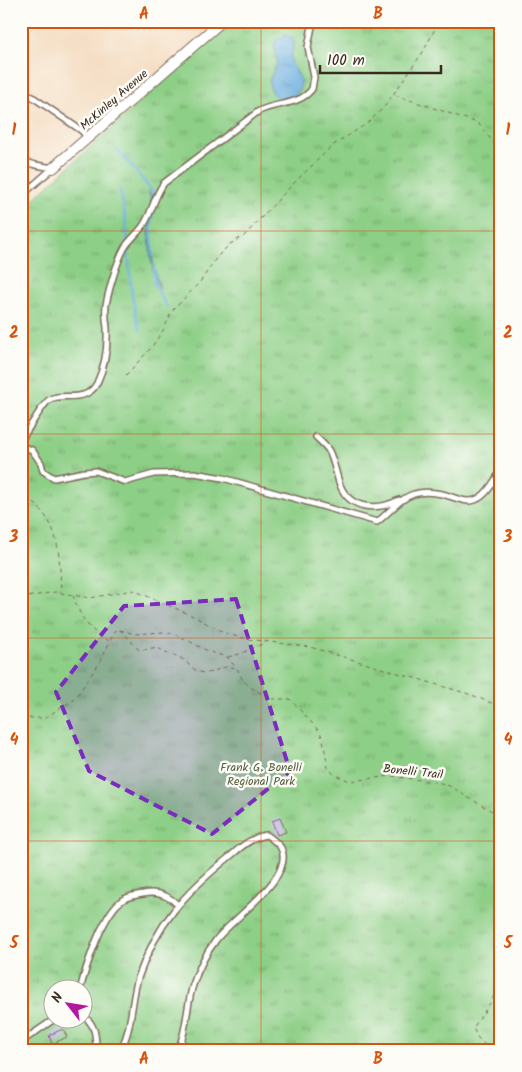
<svg xmlns="http://www.w3.org/2000/svg" width="522" height="1072" font-family="Kalam,sans-serif">
<style>
.grass{fill:url(#grass-tufts);stroke:#647c52;fill-rule:evenodd}
.water{fill:url(#water-ripples);stroke:#526c7e}
.lines{fill:none;stroke-linecap:round;stroke-linejoin:round}
.stream{stroke:#6aaedf;stroke-width:2.5}
.building{fill:#c1b6e6}
.lane-casing{stroke:#7c6958;stroke-width:8}
.street-casing{stroke:#7c6958;stroke-width:12}
.path{stroke:#7c6958;stroke-width:1;stroke-dasharray:4 4;stroke-linecap:butt}
.lane{stroke:#fff;stroke-width:5}
.street{stroke:#fff;stroke-width:10}
.marked{fill:#7b2cbf;fill-opacity:0.2;stroke:#7b2cbf;stroke-width:4;stroke-dasharray:10 6;stroke-linejoin:round}
.grid{fill:none;stroke:#d7540e;stroke-width:1;stroke-opacity:0.55}
.labels{text-anchor:middle;dominant-baseline:central;stroke-width:5;stroke-linejoin:round;paint-order:stroke}
.street-label{font-size:12px;fill:#3b2a1e;stroke:#fdfcf7}
.park-label{font-size:12px;fill:#545c3d;stroke:#fdfcf7}
.neatline{fill:none;stroke:#d7540e;stroke-width:2}
.grid-label{font-size:16px;text-anchor:middle;font-weight:bold;fill:#d7540e}
</style>
<defs>
<pattern id="grass-tufts" width="24" height="20" patternUnits="userSpaceOnUse" patternTransform="scale(1.25)"><rect width="24" height="20" fill="#8dcf86"/><path d="M3 7l-1-3M5 7V3M7 7l1-3M15 17l-1-3M17 17v-4M19 17l1-3" fill="none" stroke="#74a86d"/></pattern>
<pattern id="water-ripples" width="26" height="14" patternUnits="userSpaceOnUse" patternTransform="scale(1.25)"><rect width="26" height="14" fill="#6aaedf"/><path d="M2 4q2-2 4 0t4 0M15 11q2-2 4 0t4 0" fill="none" stroke="#588eb4"/></pattern>
</defs>
<rect width="100%" height="100%" fill="#fdfcf7"/>
<filter id="ink" filterUnits="userSpaceOnUse"><feTurbulence type="fractalNoise" baseFrequency=".02" numOctaves="2"/><feDisplacementMap in="SourceGraphic" scale="10" xChannelSelector="R" yChannelSelector="G"/><feConvolveMatrix kernelMatrix="1 2 1 2 8 2 1 2 1" color-interpolation-filters="sRGB"/></filter>
<filter id="wash" filterUnits="userSpaceOnUse"><feTurbulence type="fractalNoise" baseFrequency=".0096" numOctaves="4" result="noise"/><feDisplacementMap in="SourceGraphic" scale="20" xChannelSelector="R" yChannelSelector="G"/><feGaussianBlur stdDeviation="1.12" result="paint"/><feColorMatrix in="noise" values="0 0 0 0 0 0 0 0 0 0 0 0 0 0 0 0 0 1.4 0 .05"/><feComposite in="paint" operator="in"/></filter>
<g filter="url(#wash)">
<rect width="100%" height="100%" fill="#f5dec4"/>
<path class="grass" d="M229,21H501V1051H21V186L32,200ZM52,990H82V1020H52Z"/>
<path class="water" d="M286,35L293,38C296,45 291,51 291,58C291,68 302,74 301,84C301,93 289,102 280,99C277,98 274,94 271,92L269,81L277,63L274,45L276,40Z
M147,191H149C157,203 150,217 150,230C149,244 155,275 160,289C152,280 149,245 149,232C149,218 156,204 147,191Z"/>
<g class="lines">
<path class="stream" d="M117,149L149,187L153,192L154,200
M120,191C132,236 125,284 140,330
M153,257L151,226L154,205
M154,267V284L167,307"/>
</g>
<g id="blocks">
<path class="building" d="M280,818L286,832L277,835L272,821Z
M63,1029L67,1037L52,1044L49,1035Z"/>
</g>
</g>
<g filter="url(#ink)">
<use href="#blocks" fill-opacity="0" stroke="#7c6958" stroke-width="1"/>
<g class="lines">
<g class="lane-casing">
<path id="lane" d="M21,89L82,131L89,139
M21,161L36,165L53,168
M21,196L53,168
M316,437C320,441 326,446 329,451C334,461 336,474 340,485C350,510 377,511 399,500
M21,441C25,434 44,403 49,400C60,391 86,405 97,383C105,366 108,347 107,328C106,321 105,313 106,305C109,289 117,261 125,247C131,238 141,231 146,221C153,208 155,195 164,183L259,111C277,102 299,106 312,89L314,77L308,47L313,21
M21,444L24,447L32,450L41,463L43,471L54,478L84,472L96,471L125,482L154,474L194,473L223,478L377,522C389,513 400,498 414,494C423,491 433,492 442,494C456,497 469,507 482,496C490,490 495,479 501,471
M80,990C86,967 103,911 124,899C130,896 136,895 143,894C157,891 168,895 178,905
M82,1015C96,1024 96,1036 96,1051
M21,1042L53,1020
M119,1051C132,1034 131,1000 138,978C157,923 185,893 228,858C240,848 251,837 267,835C272,839 278,843 281,848C296,877 231,919 216,940C206,953 198,969 193,985C187,1001 186,1041 176,1051
M125,1051L139,1049L150,1051"/>
</g>
<g class="street-casing">
<path id="street" d="M53,168L222,21"/>
</g>
<path class="path" d="M395,95L478,123L496,146L501,147
M126,375L151,348L164,329L172,311L200,282L217,257L230,244L244,236L292,185L332,146L368,123L385,106L423,52L439,21
M21,493C61,520 59,549 61,593
M73,595C80,617 88,630 109,641
M21,598L55,592L90,598L133,590L191,615L227,634L247,639L310,647L472,695L501,707
M120,630L135,634L162,632L175,634L210,652L227,657L238,670L242,679L250,687L272,699H290L320,732L323,739L328,768L335,775L350,781L391,776L441,783L452,787L467,797L501,816
M228,657L240,654L266,642
M21,718H44L74,700L100,662L114,633L117,629L123,632L139,650H143L157,647C166,654 174,654 182,659C190,664 194,673 206,673C219,672 220,664 236,668
M491,1051L478,1038L473,1028L493,999L495,976L501,968"/>
<use href="#lane" class="lane"/>
<use href="#street" class="street"/>
</g>
</g>
<path class="marked" d="M236,599L290,771L212,834L89,771L56,692L124,606Z"/>
<path class="grid" d="M261,21V1051M21,231H501M21,434H501M21,638H501M21,841H501"/>
<g class="labels">
<g class="street-label">
<text transform="translate(114 100) rotate(-41)">McKinley Avenue</text>
<text transform="translate(413 772) rotate(6)">Bonelli Trail</text>
</g>
<g class="park-label">
<text x="261" y="767">Frank G. Bonelli<tspan x="261" dy="14">Regional Park</tspan></text>
</g>
</g>
<rect width="522" height="1072" fill="none" stroke="#fdfcf7" stroke-width="55"/>
<g transform="translate(68 1004) rotate(301)"><circle r="24" fill="#fdfcf7" stroke="#afa8a0"/>
<path d="M0-4L9 19L0 12L-9 19Z" fill="#b5179e"/>
<text y="-8" font-size="14" font-weight="bold" text-anchor="middle" fill="#3b2a1e">N</text>
</g>
<path d="M320 65v8h121v-8" fill="none" stroke="#3b2a1e" stroke-width="2.5"/>
<text x="327" y="65" font-size="15" fill="#3b2a1e" stroke="#fdfcf7" stroke-width="4" paint-order="stroke">100 m</text>
<rect x="28" y="28" width="466" height="1016" class="neatline"/>
<g class="grid-label">
<text x="144" y="19">A</text>
<text x="378" y="19">B</text>
<text x="14" y="135">1</text>
<text x="508" y="135">1</text>
<text x="14" y="338">2</text>
<text x="508" y="338">2</text>
<text x="14" y="542">3</text>
<text x="508" y="542">3</text>
<text x="14" y="745">4</text>
<text x="508" y="745">4</text>
<text x="14" y="948">5</text>
<text x="508" y="948">5</text>
<text x="144" y="1064">A</text>
<text x="378" y="1064">B</text>
</g>
</svg>
